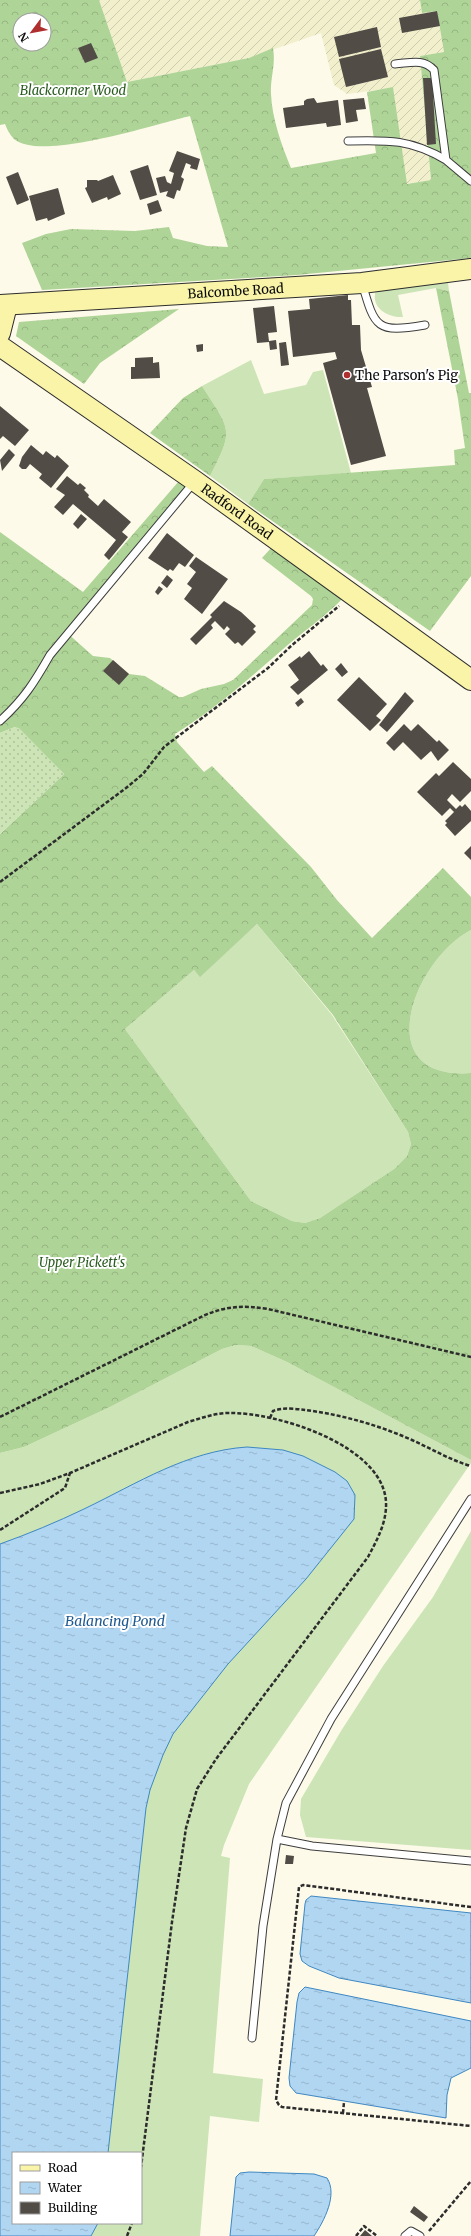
<svg xmlns="http://www.w3.org/2000/svg" width="471" height="2236" font-family="Merriweather,serif">
<style>
.farmland{fill:url(#farmland-furrows)}
.grass{fill:#cce4b6;fill-rule:evenodd}
.forest{fill:url(#forest-crowns);fill-rule:evenodd}
.garden{fill:url(#garden-dots)}
.water{fill:url(#water-ripples);stroke:#3e87c2}
.building{fill:#524c47}
.lines{fill:none;stroke-linecap:round;stroke-linejoin:round}
.lane-casing{stroke:#3d3d3d;stroke-width:9}
.secondary-casing{stroke:#2c2c2c;stroke-width:22}
.path{stroke:#2c2c2c;stroke-width:2.5;stroke-dasharray:4 2;stroke-linecap:butt}
.lane{stroke:#fff;stroke-width:7}
.secondary{stroke:#f9f4a8;stroke-width:20}
.poi-dot{fill:#af2e2e;stroke:#fff;stroke-width:1.5}
.labels{text-anchor:middle;dominant-baseline:central;stroke-width:4;stroke-linejoin:round;paint-order:stroke}
.park-label{font-size:13px;font-style:italic;fill:#2a5c20;stroke:#fff}
.street-label{font-size:13px;fill:#0a0a0a;stroke:#fff}
.poi-label{font-size:13px;fill:#0a0a0a;stroke:#fff;text-anchor:start}
.water-label{font-size:14px;font-style:italic;fill:#1e5a91;stroke:#fff}
</style>
<defs>
<pattern id="farmland-furrows" width="10" height="10" patternUnits="userSpaceOnUse"><rect width="10" height="10" fill="#f1efcc"/><path d="M-1 1l2-2M0 10L10 0M9 11l2-2" fill="none" stroke="#cdccae"/></pattern>
<pattern id="forest-crowns" width="20" height="18" patternUnits="userSpaceOnUse"><rect width="20" height="18" fill="#afd497"/><path d="M2 6a3 3 0 1 1 6 0M12 15a3 3 0 1 1 6 0" fill="none" stroke="#95b581"/></pattern>
<pattern id="garden-dots" width="8" height="8" patternUnits="userSpaceOnUse"><rect width="8" height="8" fill="#cce4b6"/><path d="M2 2h.1M6 6h.1" fill="none" stroke="#aec29b" stroke-width="1.8" stroke-linecap="round"/></pattern>
<pattern id="water-ripples" width="26" height="14" patternUnits="userSpaceOnUse"><rect width="26" height="14" fill="#b1d6f1"/><path d="M2 4q2-2 4 0t4 0M15 11q2-2 4 0t4 0" fill="none" stroke="#97b6cd"/></pattern>
</defs>
<rect width="100%" height="100%" fill="#fdfae9"/>
<path class="farmland" d="M99,0H420L422,13L437,11L444,52L420,56L431,180L406,184L393,88L347,94L334,85L321,33L249,58L127,82Z"/>
<path class="grass" d="M448,283L449,291L436,288L398,295L403,317C387,318 370,307 376,290Z
M251,360L264,394L306,385L313,372L323,370L351,473L264,479L248,504L210,476C235,428 230,430 202,386Z
M257,924L332,1015L408,1132L411,1144L407,1156L394,1169L320,1218L305,1223L292,1221L251,1201L125,1029L194,970L200,976Z
M471,930V1073C368,1081 413,960 471,930Z
M236,1345L251,1346L287,1362L471,1460V1463L249,1784L224,1845L221,1856L230,1858L213,2073L263,2079L259,2122L210,2116L200,2236H0V1453L24,1447L110,1407L222,1349ZM13,2153H141V2223H13Z
M471,1531V1850L306,1837L300,1815L301,1799L341,1731L383,1666L433,1597Z"/>
<path class="forest" d="M0,0H99L127,82L249,58L273,48C276,65 270,78 271,94C272,119 282,146 291,168L376,153L367,92L393,87L407,184L431,180L420,56L444,52L437,11L422,13L420,0H471V258L297,275L42,290L22,243L46,234L71,229L135,231L169,227L173,238L207,246L228,247L190,116C156,124 40,162 14,139C10,135 7,129 5,124L0,125ZM20,20H44V44H20Z
M436,288L449,291L469,393H471V576L430,631L248,504L264,479L455,465L454,450L465,448L458,399Z
M179,309L100,363L84,384L16,336L19,322Z
M202,386C230,430 235,428 210,476L150,433L183,398Z
M179,481L186,486L65,631L93,656L110,658L129,674L145,676L179,697H183L201,689L224,684L233,680L312,605L313,599L311,596L262,558L272,547L343,598C327,615 308,628 290,643C252,676 217,708 175,734L177,742L204,772L212,766L311,867L337,900L372,938L443,868L471,897V930C413,960 368,1081 471,1073V1460L287,1362L251,1346L236,1345L222,1349L110,1407L24,1447L0,1453V834L64,774L15,727L0,733V532L83,592ZM257,924L333,1015L408,1132L411,1144L407,1156L394,1169L320,1218L305,1223L292,1221L251,1201L125,1029L194,970L200,977Z"/>
<path class="garden" d="M15,727L19,728L64,774L0,834V733Z"/>
<path class="water" d="M247,1447L283,1450L303,1456L335,1472L347,1481L355,1495L354,1519L306,1579L228,1664L173,1734L163,1755L150,1790L146,1808L108,2153H13V2223H98L91,2236H0V1544C28,1534 57,1522 84,1509C138,1483 187,1451 247,1447Z
M311,1896L471,1913V2003L339,1978L309,1966L302,1961L300,1954L305,1904L306,1900Z
M305,1987L471,2021V2068L451,2078L447,2095L446,2118L296,2093L290,2086L289,2078L297,2002L299,1993Z
M249,2172L314,2174L327,2178C338,2195 324,2221 314,2236H230L236,2177L240,2173Z"/>
<path class="building" d="M437,11L440,26L402,33L399,18Z
M377,27L381,47L339,57L334,37Z
M91,43L98,58L85,63L78,48Z
M381,49L388,77L346,87L339,59Z
M423,78H432L436,144L427,145Z
M314,98L317,103L338,100L341,125L327,127L326,123L286,128L283,108L304,105V101L307,99Z
M364,98L366,109L356,110L358,121L346,123L343,100Z
M177,151L200,159L197,170L190,168L191,165L186,163L181,177L184,179L180,191L177,190L174,199L166,196L168,191L160,193L156,178L165,176L167,182L171,184L174,173L169,171Z
M148,165L157,195L140,200L130,171Z
M18,172L29,200L17,205L6,177Z
M113,175L121,194L108,200L107,197L92,203L85,188L87,187V180H97L98,181Z
M58,188L65,214L48,221L47,218L36,221L29,196Z
M158,200L162,211L150,215L147,204Z
M348,295V300H351L352,325H360L361,350L372,387L367,388L386,456L351,465L323,363L337,359L335,352L293,357L288,311L310,309L309,299Z
M274,306L277,332L268,333L269,341L276,340L277,349L270,350L269,342L257,343L253,308Z
M285,342H286L289,365L281,366L279,343Z
M203,344V351L197,352L196,345Z
M153,357V363L159,362L160,378L131,379V367H135V358Z
M0,406L29,430L15,446L3,436L0,439Z
M31,445L43,455L46,451L55,458L57,455L69,466L51,488L39,478L42,474L30,464L26,469H22L19,466L22,457Z
M9,449L15,455L2,471L0,460Z
M67,476L78,485L80,483L86,488L84,490L89,495L88,497L98,506L104,499L131,522L122,532L128,537L109,560L104,555L116,540L73,504L63,515L54,507L65,495L56,489Z
M81,514L87,519L78,529L73,524Z
M167,533L194,555L185,567L179,563L173,571L170,569L168,571L148,558Z
M196,557L228,579L202,614L184,599L192,588L187,584L196,572L189,566Z
M167,575L173,580L167,588L161,583Z
M159,586L163,589L158,595L155,592Z
M224,601L241,612L256,626L253,629L256,632L242,646L238,642L235,644L225,634L230,629L227,626L224,630L215,621L211,625L213,628L196,645L190,639L212,617L210,615Z
M309,651L321,666L323,664L328,670L298,695L290,687L299,680L288,665L300,656L301,658Z
M113,660L129,674L119,685L103,671Z
M341,663L348,672L342,677L335,669Z
M359,677L387,704L376,716L381,720L370,731L337,700Z
M405,692L414,701L387,732L379,725Z
M301,698L304,702L298,707L295,703Z
M404,724L411,731L418,724L437,742L439,740L449,750L438,761L431,751L421,760L403,742L394,751L386,743Z
M453,762L471,779V791L460,802L452,794L447,800L456,809L460,805L462,807L465,804L471,811V821L455,836L445,825L447,823L445,821L454,812L450,808L442,816L417,792L436,773L439,776Z
M471,846V860L464,853Z
M286,1855L294,1856L293,1864H285Z
M414,2206L428,2217L424,2222L410,2212Z
M365,2230L372,2236H360Z"/>
<g class="lines">
<g class="lane-casing">
<path id="lane" d="M395,64C410,63 423,58 434,70L446,160L471,181
M348,141C388,140 410,139 446,160
M362,283C375,329 377,333 425,325
M0,721C24,699 34,683 50,655L195,481
M471,1499L331,1719L286,1803L277,1839L312,1846L471,1861
M252,2038L263,1926L277,1839
M405,2236L411,2231L420,2236"/>
</g>
<g class="secondary-casing">
<g id="secondary">
<path id="s1" d="M0,305L362,283L471,269"/>
<path d="M0,333L7,305"/>
<path id="s2" d="M0,346L195,481L471,680"/>
</g>
</g>
<path class="path" d="M0,882L126,788L143,774L164,747L268,668L291,646L339,606
M0,1417L203,1316C225,1306 244,1305 268,1309L471,1357
M270,1418L273,1411C283,1407 296,1409 306,1410C343,1415 378,1425 412,1440C432,1449 450,1460 471,1466
M0,1493L40,1484L70,1473L188,1422C202,1418 215,1413 229,1413C276,1412 383,1445 386,1502C387,1522 377,1540 368,1557L216,1759L197,1789L186,1828L172,1922L141,2167
M0,1530L65,1488L70,1473
M471,1907L303,1885L299,1887L276,2100L279,2105L282,2107L471,2126
M343,2113L344,2102
M429,2231L471,2181
M127,2236L132,2223
M356,2236L364,2226L377,2236"/>
<use href="#lane" class="lane"/>
<use href="#secondary" class="secondary"/>
</g>
<circle class="poi-dot" cx="347" cy="375" r="4"/>
<g class="labels">
<g class="park-label">
<text x="73" y="90">Blackcorner Wood</text>
<text x="82" y="1262">Upper Pickett's</text>
</g>
<g class="street-label">
<text stroke="none"><textPath href="#s1" startOffset="236">Balcombe Road</textPath></text>
<text stroke="none"><textPath href="#s2" startOffset="289">Radford Road</textPath></text>
</g>
<g class="poi-label">
<text x="355" y="375">The Parson's Pig</text>
</g>
<g class="water-label">
<text x="115" y="1621">Balancing Pond</text>
</g>
</g>
<rect x="12" y="2152" width="130" height="72" fill="#ffffff" stroke="#9d9d9d"/>
<rect x="20" y="2165" width="20" height="6" fill="#f9f4a8" stroke="#9d9d9d"/>
<text x="48" y="2172" font-size="12" fill="#0a0a0a">Road</text>
<rect x="20" y="2182" width="20" height="12" fill="url(#water-ripples)" stroke="#9d9d9d"/>
<text x="48" y="2192" font-size="12" fill="#0a0a0a">Water</text>
<rect x="20" y="2202" width="20" height="12" fill="#524c47" stroke="#9d9d9d"/>
<text x="48" y="2212" font-size="12" fill="#0a0a0a">Building</text>
<g transform="translate(32 32) rotate(238)"><circle r="19" fill="#ffffff" stroke="#9d9d9d"/>
<path d="M0-3L7 15L0 10L-7 15Z" fill="#af2e2e"/>
<text y="-6" font-size="11" font-weight="bold" text-anchor="middle" fill="#0a0a0a">N</text>
</g>
</svg>
